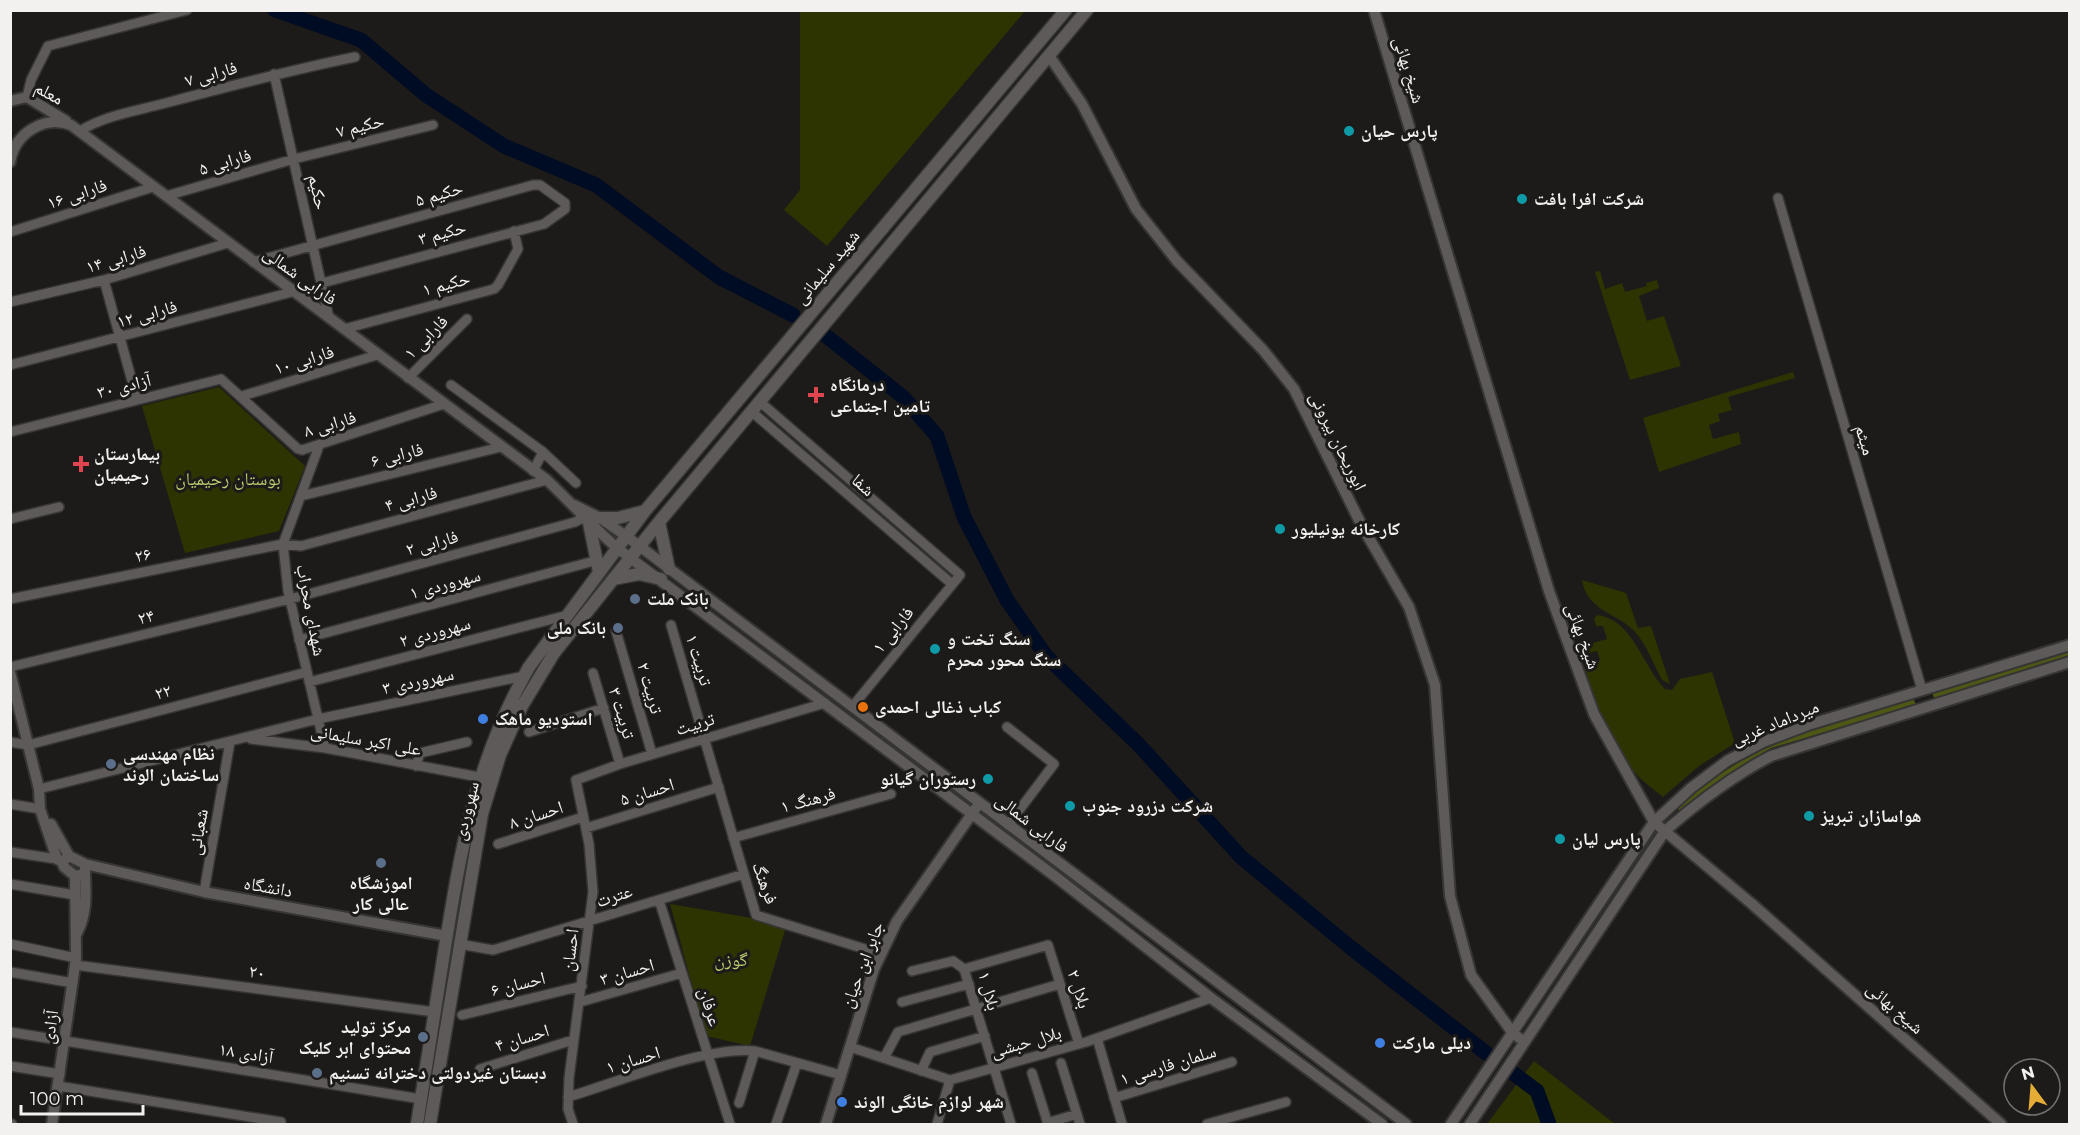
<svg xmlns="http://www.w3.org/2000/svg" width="2080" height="1135" font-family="Montserrat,'Noto Naskh Arabic',sans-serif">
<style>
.green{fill:#2d3402}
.forest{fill:#4e5814}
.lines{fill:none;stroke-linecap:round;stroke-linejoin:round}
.river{stroke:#000c23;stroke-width:15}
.minor-casing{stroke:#363534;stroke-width:12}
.tertiary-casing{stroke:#363534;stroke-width:14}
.secondary-casing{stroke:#363534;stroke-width:15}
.minor{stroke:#5d5a59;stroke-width:9}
.tertiary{stroke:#5d5a59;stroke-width:10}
.secondary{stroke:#5d5a59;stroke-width:12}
.culture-dot{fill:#0f9aa8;stroke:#1d1b19;stroke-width:2}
.health-dot{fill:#e0444e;stroke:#1d1b19;stroke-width:2}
.service-dot{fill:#5c6f8a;stroke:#1d1b19;stroke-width:2}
.food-dot{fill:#e8710a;stroke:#1d1b19;stroke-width:2}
.shop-dot{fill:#3f7fe0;stroke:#1d1b19;stroke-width:2}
.labels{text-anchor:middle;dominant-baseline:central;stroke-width:6;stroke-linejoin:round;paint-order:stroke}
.street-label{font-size:18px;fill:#f3f1f0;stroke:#1d1b19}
.poi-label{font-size:18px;font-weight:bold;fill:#f3f1f0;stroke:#1d1b19;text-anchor:start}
.park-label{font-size:18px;fill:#bbcb6e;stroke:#1d1b19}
</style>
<rect width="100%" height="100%" fill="#1d1b19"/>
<path class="green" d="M800,11H1025L827,246L784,210L800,190Z
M1600,271L1605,289L1622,283L1625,292L1647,286L1646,283L1657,280L1659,288L1639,296L1647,321L1664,316L1681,366L1630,380L1595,272Z
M1793,372L1795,378L1728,397L1732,410L1718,414L1720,421L1709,425L1713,439L1739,432L1741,444L1659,472L1643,418Z
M219,387L305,466L279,531L185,553L142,406Z
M1582,580L1626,593L1638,628L1651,626L1670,684L1662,680C1654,665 1648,648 1637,634C1618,612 1587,612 1582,580Z
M1598,615C1633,620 1643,667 1665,689L1672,690L1680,679L1712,672L1735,743L1699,766L1663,797C1655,790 1645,784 1637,775C1610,745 1596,704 1584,665L1600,660L1597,651L1584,654L1582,646L1607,639L1603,626H1596L1594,618Z
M670,904L787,924L750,1046L706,1036Z
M1534,1061L1615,1124H1487Z"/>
<path class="forest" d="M2069,651V657L1934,698L1932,692Z
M1912,697L1916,704L1912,706L1771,748L1718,781L1679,811L1678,807C1746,744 1826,724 1912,697Z"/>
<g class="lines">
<path class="river" d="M275,10L361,40L426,95L504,146L596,185L719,277L793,315
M825,335L903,397L937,436L964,517L1007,600L1046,656L1139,745L1241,857L1350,947L1486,1053
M1513,1073L1537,1091L1549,1124"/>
<g class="minor-casing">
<path id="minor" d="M274,74L329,318
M27,97L31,80L48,46L187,10
M80,131C104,116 135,111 162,104C226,87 290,70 355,57
M166,196L294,159L433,125
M1778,198L1922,690
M10,232L153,187
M253,262L533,185H540L565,203V209L544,224L322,283
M104,280L137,399
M10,302L104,280L228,243
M344,329L494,289L498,285L518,249L514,231
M10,365L292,292
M408,378L467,319
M451,385L543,452
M242,396L377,355
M759,401L960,575L852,707
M751,411L952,584
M10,432L221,379L298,449L302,450L444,404
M319,446L283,544L288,591L325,748
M533,471L543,452L576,483
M301,496L501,447
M10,519L59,507
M10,599L283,544L301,546L547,480
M671,625L756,915L881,954
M616,631L652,754
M299,640L598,560
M10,667L290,599L575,522L583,518
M593,673L620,764
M309,682L568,615
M1007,727L1054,764L1008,825
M529,732L604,708
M251,739L325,748L479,777
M10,742L28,745L307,672
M416,766L420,753L467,742
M39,789L318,719L524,676
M10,804L40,809
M586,828L719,787
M733,838L891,794
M498,844L583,817
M10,852L57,859
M10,884L75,895
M204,892L230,742
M659,900L730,1124
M10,944L76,958
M459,944L493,950L744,874
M75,965L435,1012
M912,971L953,961L964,969
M10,972L73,983
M580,1002L682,973
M902,1002L969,984
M462,1015L582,986
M10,1032L421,1099
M1097,1038L1122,1124
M850,1047L950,1080L1086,1042L1211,998
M884,1058L898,1032L1060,984
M1061,1063L1080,1124
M10,1066L60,1074
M480,1069L573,1040
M921,1071L930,1052L985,1036
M1032,1073L1048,1124
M58,1086L281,1122
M568,1097C618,1082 705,1046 755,1051L841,1075
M1114,1098L1232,1062
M739,1103L755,1051
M1047,1123L1077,1114
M10,1124H12
M573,1124L568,1109L569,1078L593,892L589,844L576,780L620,764L825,703
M776,1124L797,1063
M937,1124L950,1080
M1011,1124L964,969L1048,945L1079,1044
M1207,1124L1286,1102"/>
</g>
<g class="tertiary-casing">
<path id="tertiary" d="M1374,10L1549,591L1594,714L1654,822L1752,904L2001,1124
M1050,57L1082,104L1136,209L1177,261L1263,350L1294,389L1362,526L1409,607L1435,685L1450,896L1471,975L1512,1032L1524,1042
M10,101L27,97L66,121
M10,162C15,133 44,115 71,125L547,480C571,503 592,526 617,548L1056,877L1211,998L1382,1124
M574,505L600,518L626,536L1406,1124
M10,672L39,789L40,809L57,859L62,862
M51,824L69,856
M85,864V874L75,876L64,867L62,862L69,856L85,864L204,892L447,936
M77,933C87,914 86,895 85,874
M52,1124L76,958L75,876
M826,1124L874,969L897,921L976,808
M1451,1124L1654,822L1691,788L1727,761L1763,742L1808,725L2070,645
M1470,1124L1665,831C1698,802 1731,777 1771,756L2070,662"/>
</g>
<g class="secondary-casing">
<path id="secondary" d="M600,518H618L645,511
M659,522L669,569
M589,523L599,572
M613,579L639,574L661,579
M417,1124C426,1067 435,1010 444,953C461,848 475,762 529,667L645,511L1066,10
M430,1124L482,814L500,755L522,706L554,653L659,522L1087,10"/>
</g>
<use href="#minor" class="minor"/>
<use href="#tertiary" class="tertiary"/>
<use href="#secondary" class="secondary"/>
</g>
<g class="culture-dot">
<circle cx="1349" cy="131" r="6"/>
<circle cx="1522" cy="199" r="6"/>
<circle cx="1280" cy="529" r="6"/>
<circle cx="935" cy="649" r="6"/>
<circle cx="988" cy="779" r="6"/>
<circle cx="1070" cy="806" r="6"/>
<circle cx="1809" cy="816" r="6"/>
<circle cx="1560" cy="839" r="6"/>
</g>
<g class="health-dot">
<path d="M813 386h6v6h6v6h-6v6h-6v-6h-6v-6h6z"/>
<path d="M78 455h6v6h6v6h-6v6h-6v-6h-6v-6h6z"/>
</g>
<g class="service-dot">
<circle cx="635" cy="599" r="6"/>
<circle cx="618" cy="628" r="6"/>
<circle cx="111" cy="764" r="6"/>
<circle cx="381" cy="863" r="6"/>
<circle cx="423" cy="1037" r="6"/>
<circle cx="317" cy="1073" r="6"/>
</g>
<circle class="food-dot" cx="863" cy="707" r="6"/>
<g class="shop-dot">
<circle cx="483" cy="719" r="6"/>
<circle cx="1380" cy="1043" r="6"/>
<circle cx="842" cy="1102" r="6"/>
</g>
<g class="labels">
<g class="street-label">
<text transform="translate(1409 70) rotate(73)">شیخ بهائی</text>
<text transform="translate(211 74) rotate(-15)">فارابی ۷</text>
<text transform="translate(49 93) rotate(28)">معلم</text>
<text transform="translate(360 126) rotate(-14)">حکیم ۷</text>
<text transform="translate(225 162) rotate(-16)">فارابی ۵</text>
<text transform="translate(318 192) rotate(77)">حکیم</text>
<text transform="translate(77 194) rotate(-18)">فارابی ۱۶</text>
<text transform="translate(439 194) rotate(-16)">حکیم ۵</text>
<text transform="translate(442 233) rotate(-15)">حکیم ۳</text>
<text transform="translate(116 259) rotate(-16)">فارابی ۱۴</text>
<text transform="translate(827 267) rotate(-50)">شهید سلیمانی</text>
<text transform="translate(300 276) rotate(36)">فارابی شمالی</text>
<text transform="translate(446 284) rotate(-15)">حکیم ۱</text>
<text transform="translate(147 314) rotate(-15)">فارابی ۱۲</text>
<text transform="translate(426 337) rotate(-45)">فارابی ۱</text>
<text transform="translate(304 360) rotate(-17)">فارابی ۱۰</text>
<text transform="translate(124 386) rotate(-14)">آزادی ۳۰</text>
<text transform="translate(330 424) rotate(-16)">فارابی ۸</text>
<text transform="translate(1865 440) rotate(74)">میثم</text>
<text transform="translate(1338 441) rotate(64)">ابوریحان بیرونی</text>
<text transform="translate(397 455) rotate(-14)">فارابی ۶</text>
<text transform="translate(863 485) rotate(41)">شفا</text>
<text transform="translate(411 499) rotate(-15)">فارابی ۴</text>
<text transform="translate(432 543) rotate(-15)">فارابی ۲</text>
<text transform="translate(143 555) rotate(-12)">۲۶</text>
<text transform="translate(445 584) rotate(-15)">سهروردی ۱</text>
<text transform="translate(311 610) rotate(79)">شهدای محراب</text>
<text transform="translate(146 617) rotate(-14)">۲۴</text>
<text transform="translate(893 630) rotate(-51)">فارابی ۱</text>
<text transform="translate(435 632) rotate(-15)">سهروردی ۲</text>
<text transform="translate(1583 636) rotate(70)">شیخ بهائی</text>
<text transform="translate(699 660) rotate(73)">تربیت ۱</text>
<text transform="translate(418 681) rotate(-12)">سهروردی ۳</text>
<text transform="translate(650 688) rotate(74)">تربیت ۲</text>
<text transform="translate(163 692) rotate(-15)">۲۲</text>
<text transform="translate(622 713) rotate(73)">تربیت ۳</text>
<text transform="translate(1775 723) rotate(-22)">میرداماد غربی</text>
<text transform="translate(695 724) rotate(-17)">تربیت</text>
<text transform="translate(366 740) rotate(10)">علی اکبر سلیمانی</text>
<text transform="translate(647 792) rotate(-17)">احسان ۵</text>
<text transform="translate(808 800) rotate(-15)">فرهنگ ۱</text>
<text transform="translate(466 811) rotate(-76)">سهروردی</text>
<text transform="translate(536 815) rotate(-18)">احسان ۸</text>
<text transform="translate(1032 823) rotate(37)">فارابی شمالی</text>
<text transform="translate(198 832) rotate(-80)">شعبانی</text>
<text transform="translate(765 883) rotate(70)">فرهنگ</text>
<text transform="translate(268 887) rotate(10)">دانشگاه</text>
<text transform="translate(614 896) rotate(-18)">عترت</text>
<text transform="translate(570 950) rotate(-83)">احسان</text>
<text transform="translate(862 965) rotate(-69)">جابر ابن حیان</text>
<text transform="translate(257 972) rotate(7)">۲۰</text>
<text transform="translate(627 972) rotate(-16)">احسان ۳</text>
<text transform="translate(518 984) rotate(-14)">احسان ۶</text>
<text transform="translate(1079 989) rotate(72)">بلال ۲</text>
<text transform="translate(989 991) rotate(75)">بلال ۱</text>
<text transform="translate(710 1007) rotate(73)">عرفان</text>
<text transform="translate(1895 1008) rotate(41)">شیخ بهائی</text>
<text transform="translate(50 1027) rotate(-82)">آزادی</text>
<text transform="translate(522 1038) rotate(-17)">احسان ۴</text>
<text transform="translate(1026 1042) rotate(-16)">بلال حبشی</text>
<text transform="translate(246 1053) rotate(9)">آزادی ۱۸</text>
<text transform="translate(633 1060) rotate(-17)">احسان ۱</text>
<text transform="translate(1168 1065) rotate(-17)">سلمان فارسی ۱</text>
</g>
<g class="poi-label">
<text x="1361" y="131">پارس حیان</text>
<text x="1534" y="199">شرکت افرا بافت</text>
<text x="830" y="385">درمانگاه<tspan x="830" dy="21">تامین اجتماعی</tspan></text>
<text x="94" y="454">بیمارستان<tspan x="94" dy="21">رحیمیان</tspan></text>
<text x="1292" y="529">کارخانه یونیلیور</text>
<text x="647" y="599">بانک ملت</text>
<text x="606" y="628" text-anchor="end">بانک ملی</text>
<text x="947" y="639">سنگ تخت و<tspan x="947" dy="21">سنگ محور محرم</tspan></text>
<text x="875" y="707">کباب ذغالی احمدی</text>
<text x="495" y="719">استودیو ماهک</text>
<text x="123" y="754">نظام مهندسی<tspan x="123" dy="21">ساختمان الوند</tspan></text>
<text x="976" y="779" text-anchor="end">رستوران گیانو</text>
<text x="1082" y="806">شرکت دزرود جنوب</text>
<text x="1821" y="816">هواسازان تبریز</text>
<text x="1572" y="839">پارس لیان</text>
<text x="381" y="883" text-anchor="middle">اموزشگاه<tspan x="381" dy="21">عالی کار</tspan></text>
<text x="411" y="1027" text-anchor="end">مرکز تولید<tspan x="411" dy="21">محتوای ابر کلیک</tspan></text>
<text x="1392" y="1043">دیلی مارکت</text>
<text x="329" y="1073">دبستان غیردولتی دخترانه تسنیم</text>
<text x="854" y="1102">شهر لوازم خانگی الوند</text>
</g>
<g class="park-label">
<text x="228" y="479">بوستان رحیمیان</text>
<text x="731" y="960">گوزن</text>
</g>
</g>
<rect width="2080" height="1135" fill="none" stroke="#f3f1f0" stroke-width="24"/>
<g transform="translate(2032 1087) rotate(344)"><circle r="28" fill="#1d1b19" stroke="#73716f" stroke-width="1.5"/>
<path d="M0-4.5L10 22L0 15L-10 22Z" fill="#e5ad35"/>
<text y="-9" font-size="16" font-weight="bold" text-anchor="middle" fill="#f3f1f0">N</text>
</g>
<path d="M21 1105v9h122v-9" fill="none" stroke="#f3f1f0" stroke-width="3"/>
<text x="30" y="1105" font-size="18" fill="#f3f1f0" stroke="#1d1b19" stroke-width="4.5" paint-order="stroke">100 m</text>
</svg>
